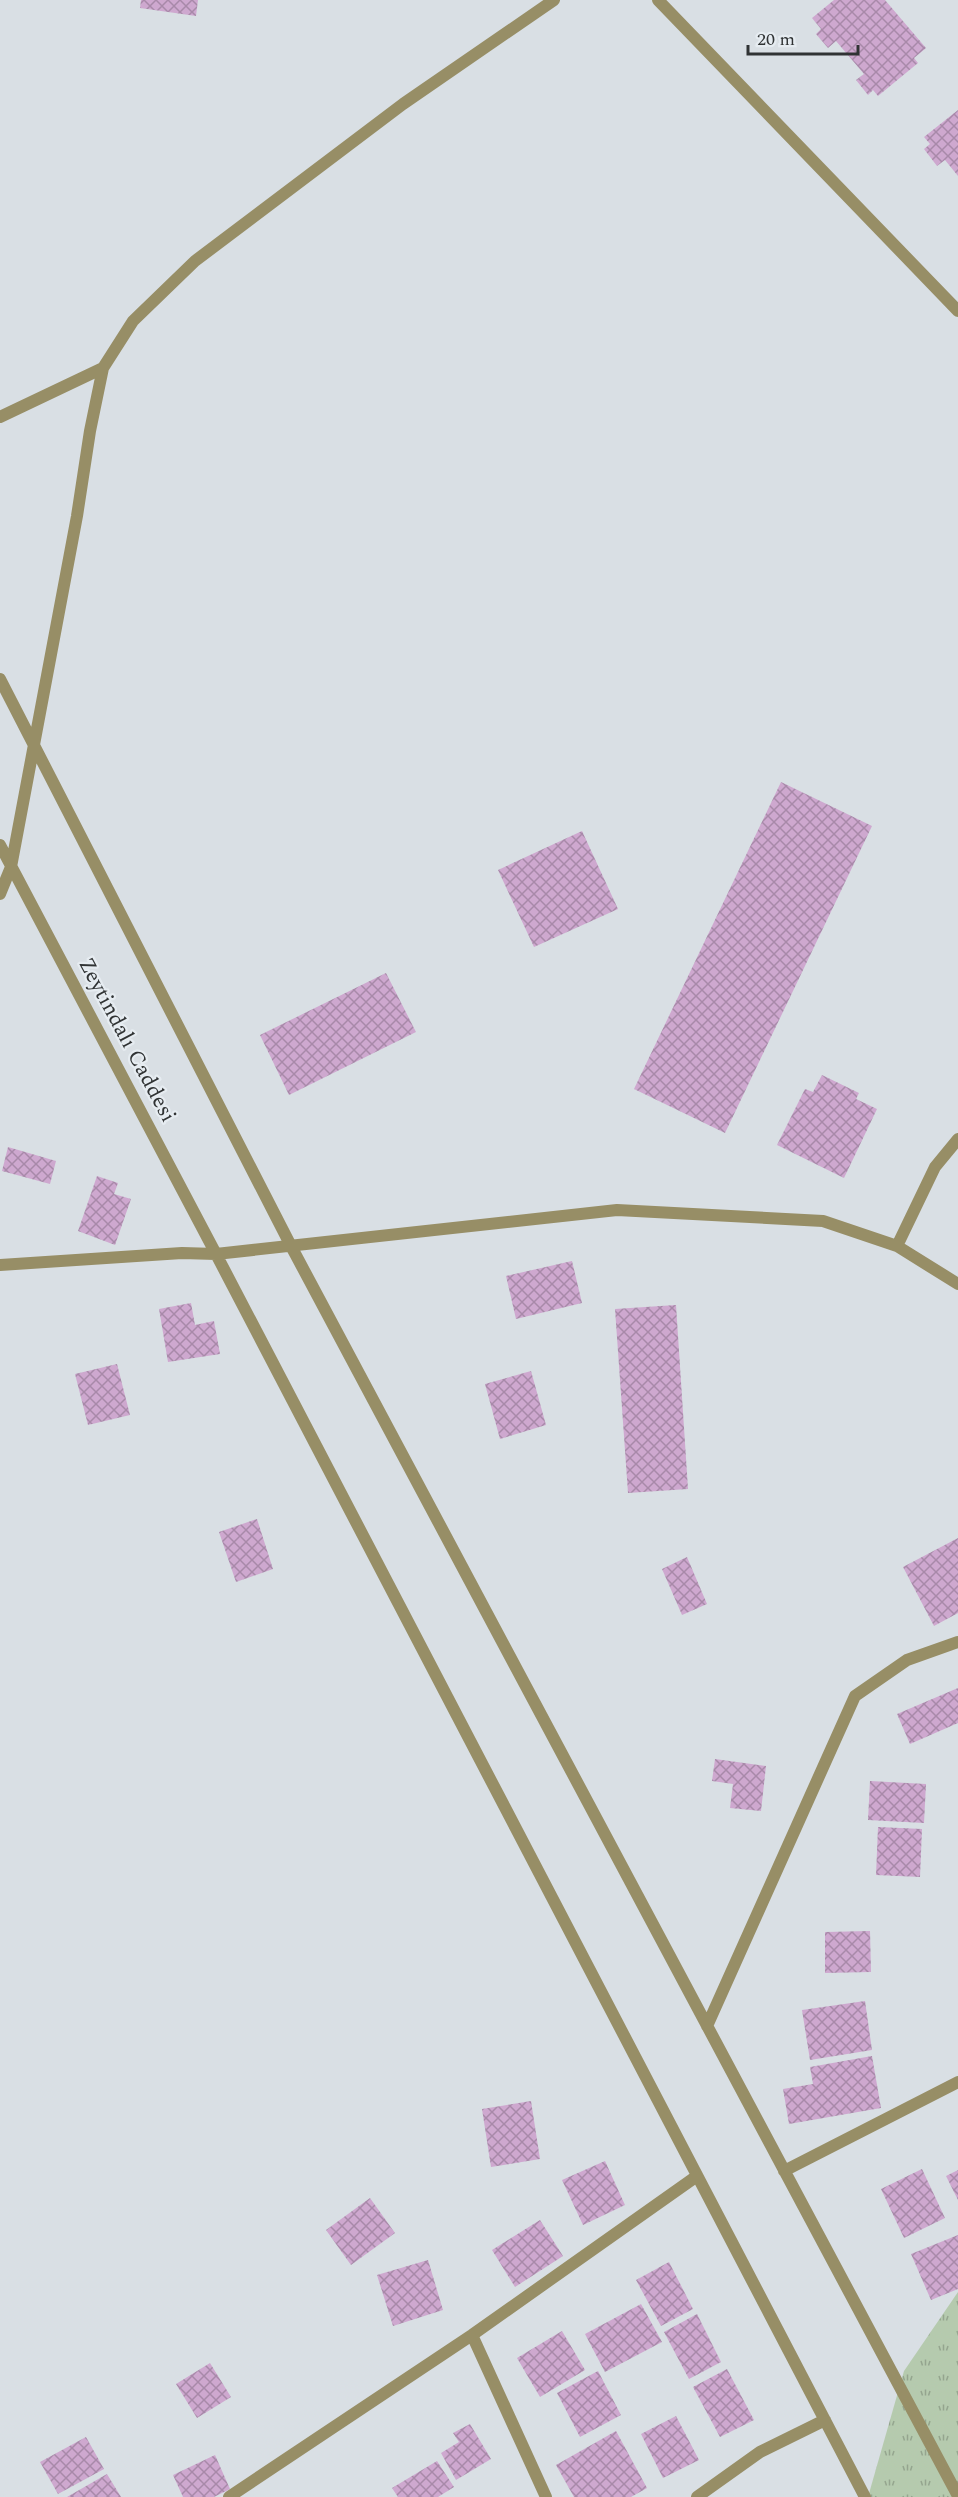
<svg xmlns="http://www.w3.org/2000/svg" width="958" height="2497" font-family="Spectral,serif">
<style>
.grass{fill:url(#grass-tufts)}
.building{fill:url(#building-cross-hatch)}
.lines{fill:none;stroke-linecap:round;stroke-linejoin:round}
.street{stroke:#978e66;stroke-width:12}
.labels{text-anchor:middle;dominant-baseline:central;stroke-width:4.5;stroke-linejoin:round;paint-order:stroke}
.street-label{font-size:22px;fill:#303334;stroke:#e6ecf1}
</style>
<defs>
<pattern id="grass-tufts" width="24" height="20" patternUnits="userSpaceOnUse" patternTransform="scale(1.5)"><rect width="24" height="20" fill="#b5caae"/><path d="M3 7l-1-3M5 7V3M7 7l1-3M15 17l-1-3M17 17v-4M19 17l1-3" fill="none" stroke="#94a58e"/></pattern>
<pattern id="building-cross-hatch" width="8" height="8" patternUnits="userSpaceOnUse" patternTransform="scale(1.5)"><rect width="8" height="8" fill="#cea8cf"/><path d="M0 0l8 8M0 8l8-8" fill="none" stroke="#a889a9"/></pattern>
</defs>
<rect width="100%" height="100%" fill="#d9dfe4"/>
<path class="grass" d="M958,2292V2497H868L904,2371Z"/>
<path class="building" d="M141,0H198L196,16L140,8Z
M834,0H885L926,48L914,58L918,63L878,96L873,90L868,95L856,80L864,74L836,41L828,48L816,34L821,29L812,18Z
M958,110V176L945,160L937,166L924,149L930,144L924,137Z
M781,782L872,826L725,1133L634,1089Z
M582,831L618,909L534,947L498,870Z
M386,973L416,1032L289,1095L260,1035Z
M822,1075L859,1093L856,1099L877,1109L844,1178L777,1145L805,1089L813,1092Z
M8,1147L56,1161L50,1184L2,1171Z
M97,1176L118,1183L114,1194L131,1199L115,1245L78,1231Z
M572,1261L582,1303L516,1319L506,1276Z
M191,1303L195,1325L214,1321L220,1354L168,1362L159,1309Z
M676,1305L688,1489L628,1493L615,1309Z
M117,1364L130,1415L88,1425L75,1374Z
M531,1371L546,1425L500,1439L485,1384Z
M257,1519L273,1569L236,1582L219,1532Z
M958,1538V1613L934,1626L903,1567Z
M687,1557L707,1604L682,1615L662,1569Z
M958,1688V1723L910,1744L897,1714Z
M715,1759L766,1766L761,1811L730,1808L733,1784L712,1781Z
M870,1781L926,1784L924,1823L868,1820Z
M878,1827L922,1829L920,1877L876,1875Z
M870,1931L871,1972L825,1973V1932Z
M865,2001L872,2050L810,2060L802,2010Z
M872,2056L881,2108L789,2124L783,2089L813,2084L810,2067Z
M531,2101L540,2159L491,2167L482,2109Z
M605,2161L625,2205L583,2225L562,2180Z
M922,2169L945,2218L904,2238L881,2189Z
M958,2170V2200L946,2176Z
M370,2198L395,2233L351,2265L326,2230Z
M540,2220L563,2256L515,2287L492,2250Z
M958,2235V2289L931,2300L911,2254Z
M428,2260L443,2310L393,2326L377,2275Z
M669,2262L693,2309L661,2326L636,2280Z
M641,2304L662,2342L605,2372L585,2334Z
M697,2314L721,2362L689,2379L664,2332Z
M562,2331L585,2370L540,2397L517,2358Z
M210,2363L231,2397L197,2418L176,2384Z
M727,2369L754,2420L720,2437L693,2387Z
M598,2371L621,2415L580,2437L557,2393Z
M676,2416L699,2460L663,2478L641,2434Z
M470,2424L491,2459L456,2480L441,2453L459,2442L453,2433Z
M616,2431L647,2488L631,2497H574L556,2465Z
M86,2437L104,2469L58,2494L40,2462Z
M215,2455L230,2489L214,2497H183L173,2475Z
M437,2461L454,2487L438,2497H398L392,2488Z
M107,2474L121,2497H67Z"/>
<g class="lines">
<path class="street" d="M658,0L958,311
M0,417L103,368
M0,679L291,1246L958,2496
M0,845L216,1254L865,2497
M0,894L11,867L77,516L90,431L103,368L133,321L195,261L403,104L554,0
M897,1246L935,1167L958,1139
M0,1265L182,1253L216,1254L617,1210L823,1221L897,1246L958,1284
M707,2026L855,1696L907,1660L958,1642
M784,2171L958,2082
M472,2335L546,2497
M229,2497L472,2335L697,2176
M697,2497L760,2452L825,2420"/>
</g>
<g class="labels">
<g class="street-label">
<text transform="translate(127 1040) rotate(62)">Zeytindalı Caddesi</text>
</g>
</g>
<path d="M748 45v9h110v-9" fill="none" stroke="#303334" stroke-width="3"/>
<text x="757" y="45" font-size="18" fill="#303334" stroke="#e6ecf1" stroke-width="4.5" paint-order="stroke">20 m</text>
</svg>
